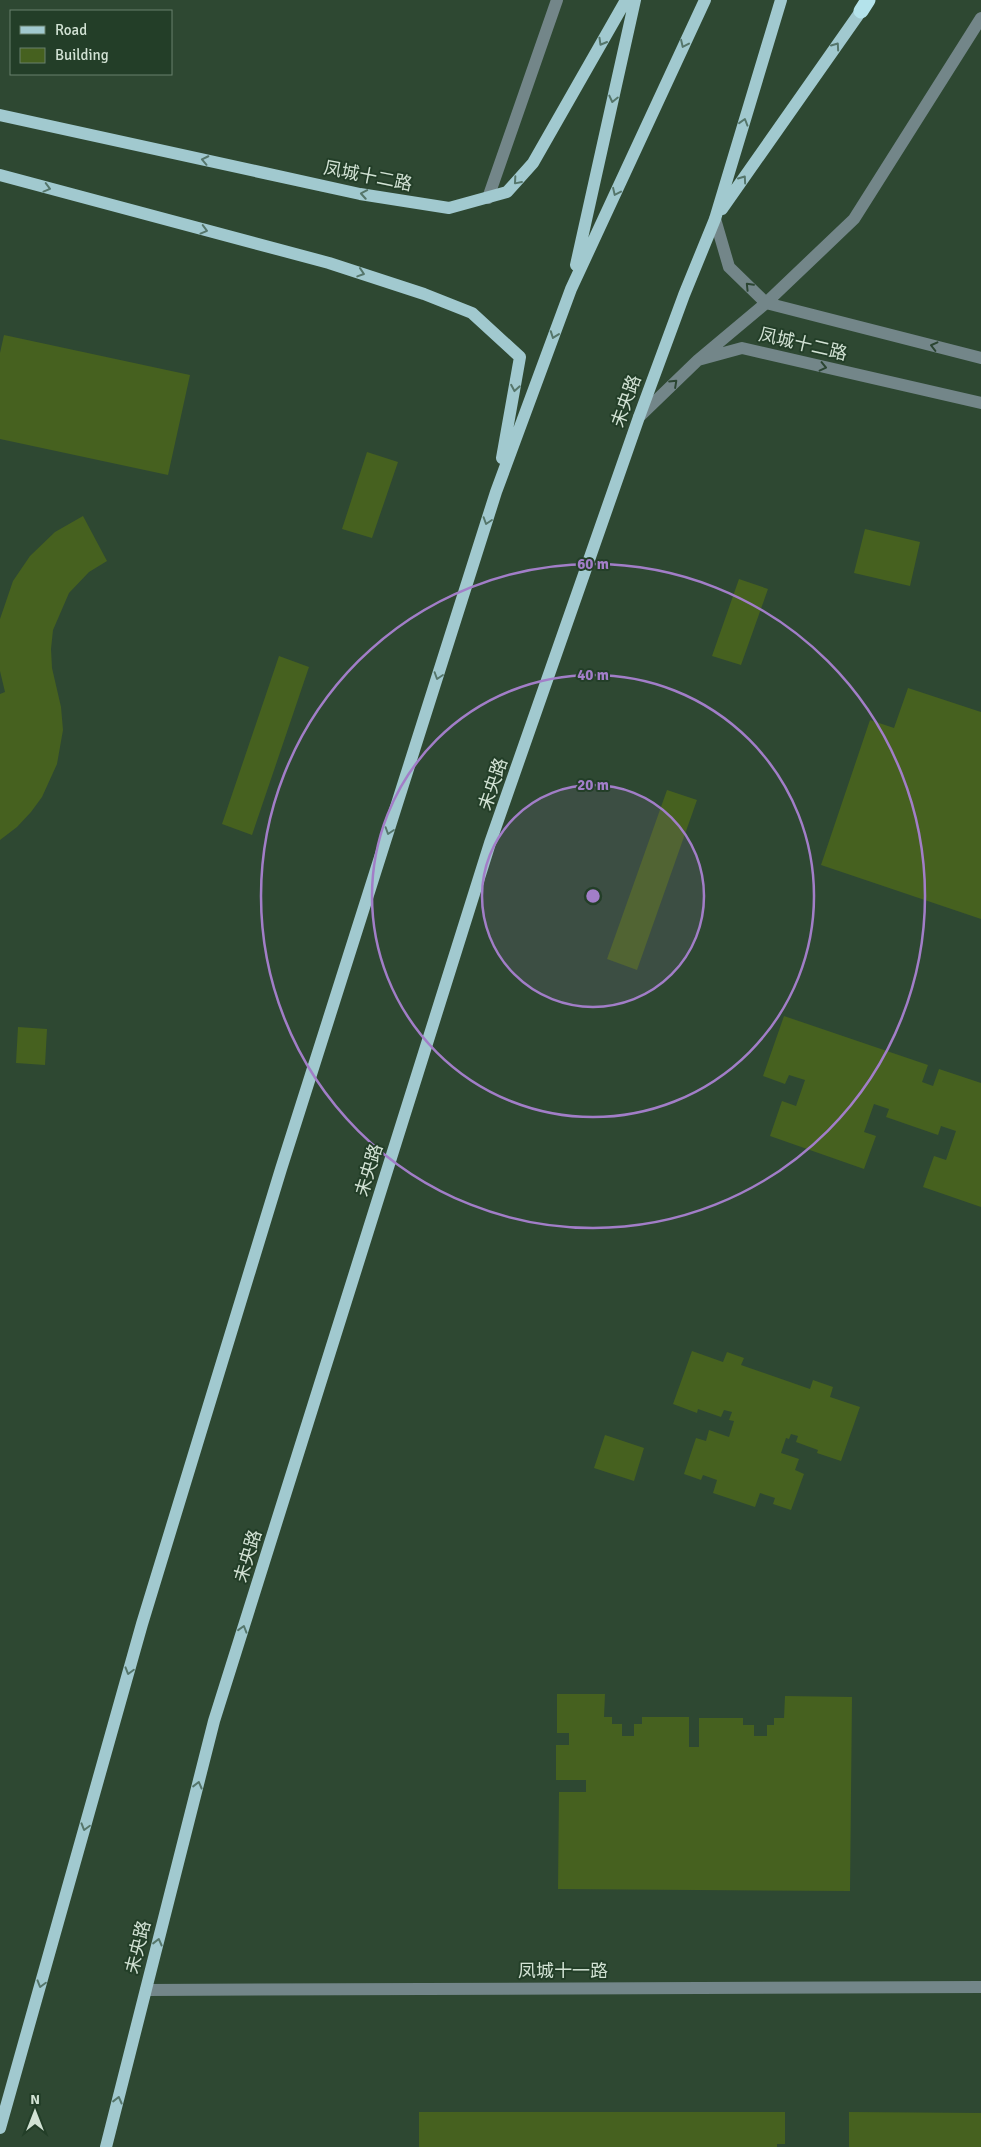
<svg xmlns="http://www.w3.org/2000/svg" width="981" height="2147" font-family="Signika,'Noto Sans SC',sans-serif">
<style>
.building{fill:#46611f}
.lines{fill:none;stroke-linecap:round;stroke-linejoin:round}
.minor{stroke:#738689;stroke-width:12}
.major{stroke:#a1c9cf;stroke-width:12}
.highway{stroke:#b4e3eb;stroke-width:15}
.oneway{stroke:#55766b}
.oneway2{stroke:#2b4532}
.ring{fill:none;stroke:#a27ec8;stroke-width:2.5}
.labels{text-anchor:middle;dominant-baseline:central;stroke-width:4;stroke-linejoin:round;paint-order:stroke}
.street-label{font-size:18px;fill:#d2e2d4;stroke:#233e28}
.centre{fill:#a27ec8;stroke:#233e28;stroke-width:2.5}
.ring-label{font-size:15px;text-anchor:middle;font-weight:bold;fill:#a27ec8;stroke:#233e28;stroke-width:4;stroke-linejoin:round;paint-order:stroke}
</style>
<rect width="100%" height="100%" fill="#2e4832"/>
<path class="building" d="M4,335L190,375L168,475L0,439V353Z
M367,452L398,462L372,538L342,529Z
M83,516L107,561L89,572L69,593L53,630L51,649L52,668L61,707L63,730L57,764L42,797L31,812L17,827L0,840V694L5,692L0,671V619L13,581L30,556L55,532Z
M865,529L920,542L910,586L854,573Z
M739,579L768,589L741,665L712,656Z
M279,656L309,667L252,835L222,824Z
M908,688L981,712V919L821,865L870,720L894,728Z
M667,790L697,800L637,970L607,959Z
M784,1016L928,1065L922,1082L933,1086L939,1069L981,1083V1207L923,1187L934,1156L946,1160L956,1131L941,1126L938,1135L886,1117L889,1109L874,1104L864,1132L876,1136L864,1169L770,1136L782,1101L796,1106L805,1080L789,1075L785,1084L763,1076Z
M18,1027L47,1029L45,1065L16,1063Z
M692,1351L723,1362L727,1352L744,1358L741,1365L810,1389L813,1380L833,1387L830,1397L860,1407L841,1461L817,1453L818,1450L796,1442L798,1436L791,1434L789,1439L786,1438L781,1453L799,1459L795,1470L804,1474L791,1510L773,1504L775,1498L760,1493L755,1507L713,1493L717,1480L703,1475L701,1480L684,1474L696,1438L706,1441L709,1430L729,1437L734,1421L729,1420L732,1412L724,1410L721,1417L698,1409L697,1413L673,1404Z
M605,1435L644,1448L634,1481L594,1468Z
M557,1694H605L604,1717H612V1724H622V1736H634V1724H642V1717H689V1747H699V1718H743V1725H754V1736H767V1725H774V1718H784L785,1696L852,1697L850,1891L558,1889L559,1792H586V1780H556V1745H569V1733H557Z
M419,2112H785V2144H777V2147H419Z
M849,2112L981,2113V2147H849Z"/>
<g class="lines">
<path class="minor" d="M488,198L557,0
M715,219L729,267L766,303L981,358
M698,360L766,303L854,219L981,18
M639,417L698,360L742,348L981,403
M146,1990L981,1987"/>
<path class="major" d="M0,115L360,194L449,208L507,192L533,163L626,0
M0,175L329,263L424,294L472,313L520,357L502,458
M722,209L861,11
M576,265L635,0
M0,2128L142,1624L281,1169L496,492L571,289L705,0
M106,2147L214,1721L490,843L639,417L684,295L715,219L781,0"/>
<path class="highway" d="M861,11L868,0"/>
</g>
<defs><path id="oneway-chevron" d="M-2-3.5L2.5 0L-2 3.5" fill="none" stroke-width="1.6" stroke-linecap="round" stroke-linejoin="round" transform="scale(1.25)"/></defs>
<g class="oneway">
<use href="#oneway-chevron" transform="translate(602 42) rotate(120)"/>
<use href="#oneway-chevron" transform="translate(684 44) rotate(115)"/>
<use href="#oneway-chevron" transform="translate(836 46) rotate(-55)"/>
<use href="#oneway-chevron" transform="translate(613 99) rotate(103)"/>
<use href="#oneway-chevron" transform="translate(744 122) rotate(-73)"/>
<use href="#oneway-chevron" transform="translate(205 160) rotate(-168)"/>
<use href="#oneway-chevron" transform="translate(743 179) rotate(-55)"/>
<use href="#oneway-chevron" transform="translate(517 181) rotate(131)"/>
<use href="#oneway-chevron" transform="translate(47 188) rotate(15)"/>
<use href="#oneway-chevron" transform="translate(616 192) rotate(115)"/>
<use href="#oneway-chevron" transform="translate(364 194) rotate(-170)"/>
<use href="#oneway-chevron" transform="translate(204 230) rotate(15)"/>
<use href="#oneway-chevron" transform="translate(361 273) rotate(18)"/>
<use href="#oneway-chevron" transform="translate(554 335) rotate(110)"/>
<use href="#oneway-chevron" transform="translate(515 388) rotate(100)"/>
<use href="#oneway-chevron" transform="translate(487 521) rotate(108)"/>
<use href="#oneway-chevron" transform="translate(438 676) rotate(108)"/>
<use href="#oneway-chevron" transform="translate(389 831) rotate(108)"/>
<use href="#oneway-chevron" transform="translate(243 1629) rotate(-73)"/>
<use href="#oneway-chevron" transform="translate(129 1671) rotate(106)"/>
<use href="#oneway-chevron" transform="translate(198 1785) rotate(-76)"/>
<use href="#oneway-chevron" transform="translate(85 1827) rotate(106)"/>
<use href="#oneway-chevron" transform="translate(158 1942) rotate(-76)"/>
<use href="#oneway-chevron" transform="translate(41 1984) rotate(106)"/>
<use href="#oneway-chevron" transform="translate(118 2100) rotate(-76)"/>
</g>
<g class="oneway2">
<use href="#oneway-chevron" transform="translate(749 286) rotate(-134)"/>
<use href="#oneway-chevron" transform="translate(934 346) rotate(-166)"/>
<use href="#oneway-chevron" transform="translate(823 367) rotate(13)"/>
<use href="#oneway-chevron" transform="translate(674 383) rotate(-43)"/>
</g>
<circle cx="593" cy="896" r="111" fill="#a27ec8" fill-opacity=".12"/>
<g class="ring">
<circle cx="593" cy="896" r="111"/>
<circle cx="593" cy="896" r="221"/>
<circle cx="593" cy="896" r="332"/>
</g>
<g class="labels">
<g class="street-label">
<text transform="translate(368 176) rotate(11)">凤城十二路</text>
<text transform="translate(803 344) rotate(13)">凤城十二路</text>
<text transform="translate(626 401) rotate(-70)">未央路</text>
<text transform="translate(493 784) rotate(-71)">未央路</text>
<text transform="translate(369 1170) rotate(-73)">未央路</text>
<text transform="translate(248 1556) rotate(-73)">未央路</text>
<text transform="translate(138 1947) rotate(-76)">未央路</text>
<text x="563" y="1971">凤城十一路</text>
</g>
</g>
<circle cx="593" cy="896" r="8" class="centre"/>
<g class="ring-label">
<text x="593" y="569">60 m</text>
<text x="593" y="680">40 m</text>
<text x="593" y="790">20 m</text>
</g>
<rect x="10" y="10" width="162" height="65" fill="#233e28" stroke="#69806d"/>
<rect x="20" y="26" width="25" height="8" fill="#a1c9cf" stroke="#69806d"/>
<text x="55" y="35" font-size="15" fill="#d2e2d4">Road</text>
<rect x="20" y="48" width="25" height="15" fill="#46611f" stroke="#69806d"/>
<text x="55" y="60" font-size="15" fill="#d2e2d4">Building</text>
<g transform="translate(35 2112)" stroke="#233e28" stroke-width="4" paint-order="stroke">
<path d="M0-4L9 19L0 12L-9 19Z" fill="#d2e2d4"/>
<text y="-8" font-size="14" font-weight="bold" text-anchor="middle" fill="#d2e2d4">N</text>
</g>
</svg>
